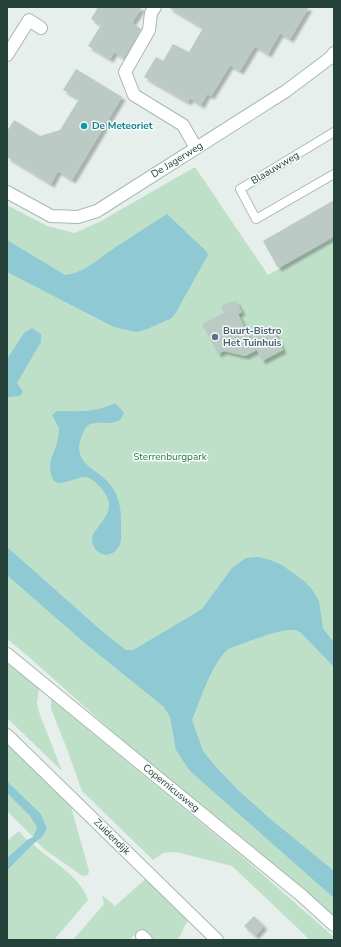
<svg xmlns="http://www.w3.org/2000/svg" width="341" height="947" font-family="'Nunito Sans',sans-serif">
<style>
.green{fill:#bfe0c8}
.water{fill:#8ec9d4}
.building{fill:#bbcac4;filter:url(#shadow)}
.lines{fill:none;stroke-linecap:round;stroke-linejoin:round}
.service-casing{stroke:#a8b8b2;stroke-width:10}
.minor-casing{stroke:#a8b8b2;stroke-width:14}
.tertiary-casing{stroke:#a8b8b2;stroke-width:14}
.service{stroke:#fff;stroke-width:8}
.minor{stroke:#fff;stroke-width:12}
.tertiary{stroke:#fff;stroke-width:12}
.culture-dot{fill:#0f9aa8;stroke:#f7fbf9;stroke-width:1.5}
.service-dot{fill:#5c6f8a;stroke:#f7fbf9;stroke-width:1.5}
.labels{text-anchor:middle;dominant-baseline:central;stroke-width:3;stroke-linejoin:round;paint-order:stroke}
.culture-label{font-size:10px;font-weight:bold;fill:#0d838f;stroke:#f7fbf9;text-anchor:start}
.street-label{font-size:10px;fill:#24423a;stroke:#f7fbf9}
.service-label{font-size:10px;font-weight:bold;fill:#4e5e75;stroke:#f7fbf9;text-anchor:start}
.park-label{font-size:10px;fill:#2d7a4b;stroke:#f7fbf9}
</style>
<defs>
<filter id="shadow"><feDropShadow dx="3.5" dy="3.5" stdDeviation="1" flood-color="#0004"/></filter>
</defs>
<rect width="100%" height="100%" fill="#e6efeb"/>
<path class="green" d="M195,167L268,275L334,238V930L29,657L7,639V205L47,226L75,233L101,221Z
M7,663L39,689L37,703L40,715L62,771L7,718Z
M51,699L246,860L334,937V940H310L232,866L176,852L163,853L153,860L82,791L67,749L51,709Z
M7,742L70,803L89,871L88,875L85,876L81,875L44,849L37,842L45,833L47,828L41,814L7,781Z
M7,793C17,803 32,813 37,827L33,837L7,811Z
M19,831L27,840L7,858V841Z
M33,844C50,861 81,876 88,900L54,940H7V871Z
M151,874L191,913L178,940H151L140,930L129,940H73L104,904L102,895L115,906Z"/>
<path class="water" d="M167,214L206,251L208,255L175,314L170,319L147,329L137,332L114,327L7,272V240L65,275C84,273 95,261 110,251C129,238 148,226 167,214Z
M32,328L41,334V342L17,383L23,392L20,396L8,397L7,399V359L24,333Z
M115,403L122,410L124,413L120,420C117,421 113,423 109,423C103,423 96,422 91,424C86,425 84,431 82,435C70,466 99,467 112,487C121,500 121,513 121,528C121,534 122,543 118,548C107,563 88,550 93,535C93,533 95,531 96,530C102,521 110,514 109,503C108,497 104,491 100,487C96,483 92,478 86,477C72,476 51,497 50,466C50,458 55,451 57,443C58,438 59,433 59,428L53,417L52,415L57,411C78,411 95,413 115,403Z
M7,547L103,632L126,650H133L189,617L202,609L232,568L246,558L258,557L270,560L282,565L304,581L311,588L319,601L323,629L334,642V667L302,634C299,631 295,629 291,630C275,630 246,643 230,648C213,659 200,701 192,720L203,751L215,766L237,789L268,817L334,871V898L189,770L176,750L170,717L164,707L86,644L7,575Z
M7,781L41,814L47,828C44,837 38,840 31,846C23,854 15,863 7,871V858L27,840L33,837L37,827L30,816L7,793Z"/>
<path class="building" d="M98,7H142L132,23L141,29L124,58L114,52L110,59L88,46L101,25L91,19Z
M168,7H309L290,39L280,33L268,54L255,46L240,71L230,65L211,96L207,94L201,105L190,98L188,102L144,77L156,57L163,61L173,44L189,52L203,28Z
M76,69L122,97L72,180L58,171L51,184L7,157V131L14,120L40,136L60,130L79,99L63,90Z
M334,200V236L278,268L263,241Z
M232,301L233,302L236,301L242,312L238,314L250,338L272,327L283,350L262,361L257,350L245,356L224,351L218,354L202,324L224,313L221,306Z
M254,916L264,926L255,936L244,926Z"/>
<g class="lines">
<g class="service-casing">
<path id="service" d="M334,132L240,189L256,219L334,174"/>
</g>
<g class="minor-casing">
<path id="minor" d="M155,7L151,13L149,30L125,72L134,95L183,125L196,148
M7,55L29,20L41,28
M7,735L217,940
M142,936L146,940"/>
</g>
<g class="tertiary-casing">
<path id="tertiary" d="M7,192L51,216L78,217L97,211L286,91L330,58L334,53
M7,654L301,895L334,925"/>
</g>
<use href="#service" class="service"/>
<use href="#minor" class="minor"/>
<use href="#tertiary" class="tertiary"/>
</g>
<circle class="culture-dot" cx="84" cy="126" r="4"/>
<circle class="service-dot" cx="215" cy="337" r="4"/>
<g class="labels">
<g class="culture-label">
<text x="92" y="126">De Meteoriet</text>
</g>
<g class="street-label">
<text transform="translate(177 160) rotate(-32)">De Jagerweg</text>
<text transform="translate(275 168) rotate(-31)">Blaauwweg</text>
<text transform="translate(171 788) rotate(39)">Copernicusweg</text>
<text transform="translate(112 837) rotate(45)">Zuidendijk</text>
</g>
<g class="service-label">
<text x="223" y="331">Buurt-Bistro<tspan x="223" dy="12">Het Tuinhuis</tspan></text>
</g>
<g class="park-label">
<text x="170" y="457">Sterrenburgpark</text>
</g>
</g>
<rect width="341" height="947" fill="none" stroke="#24423a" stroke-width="16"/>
</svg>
